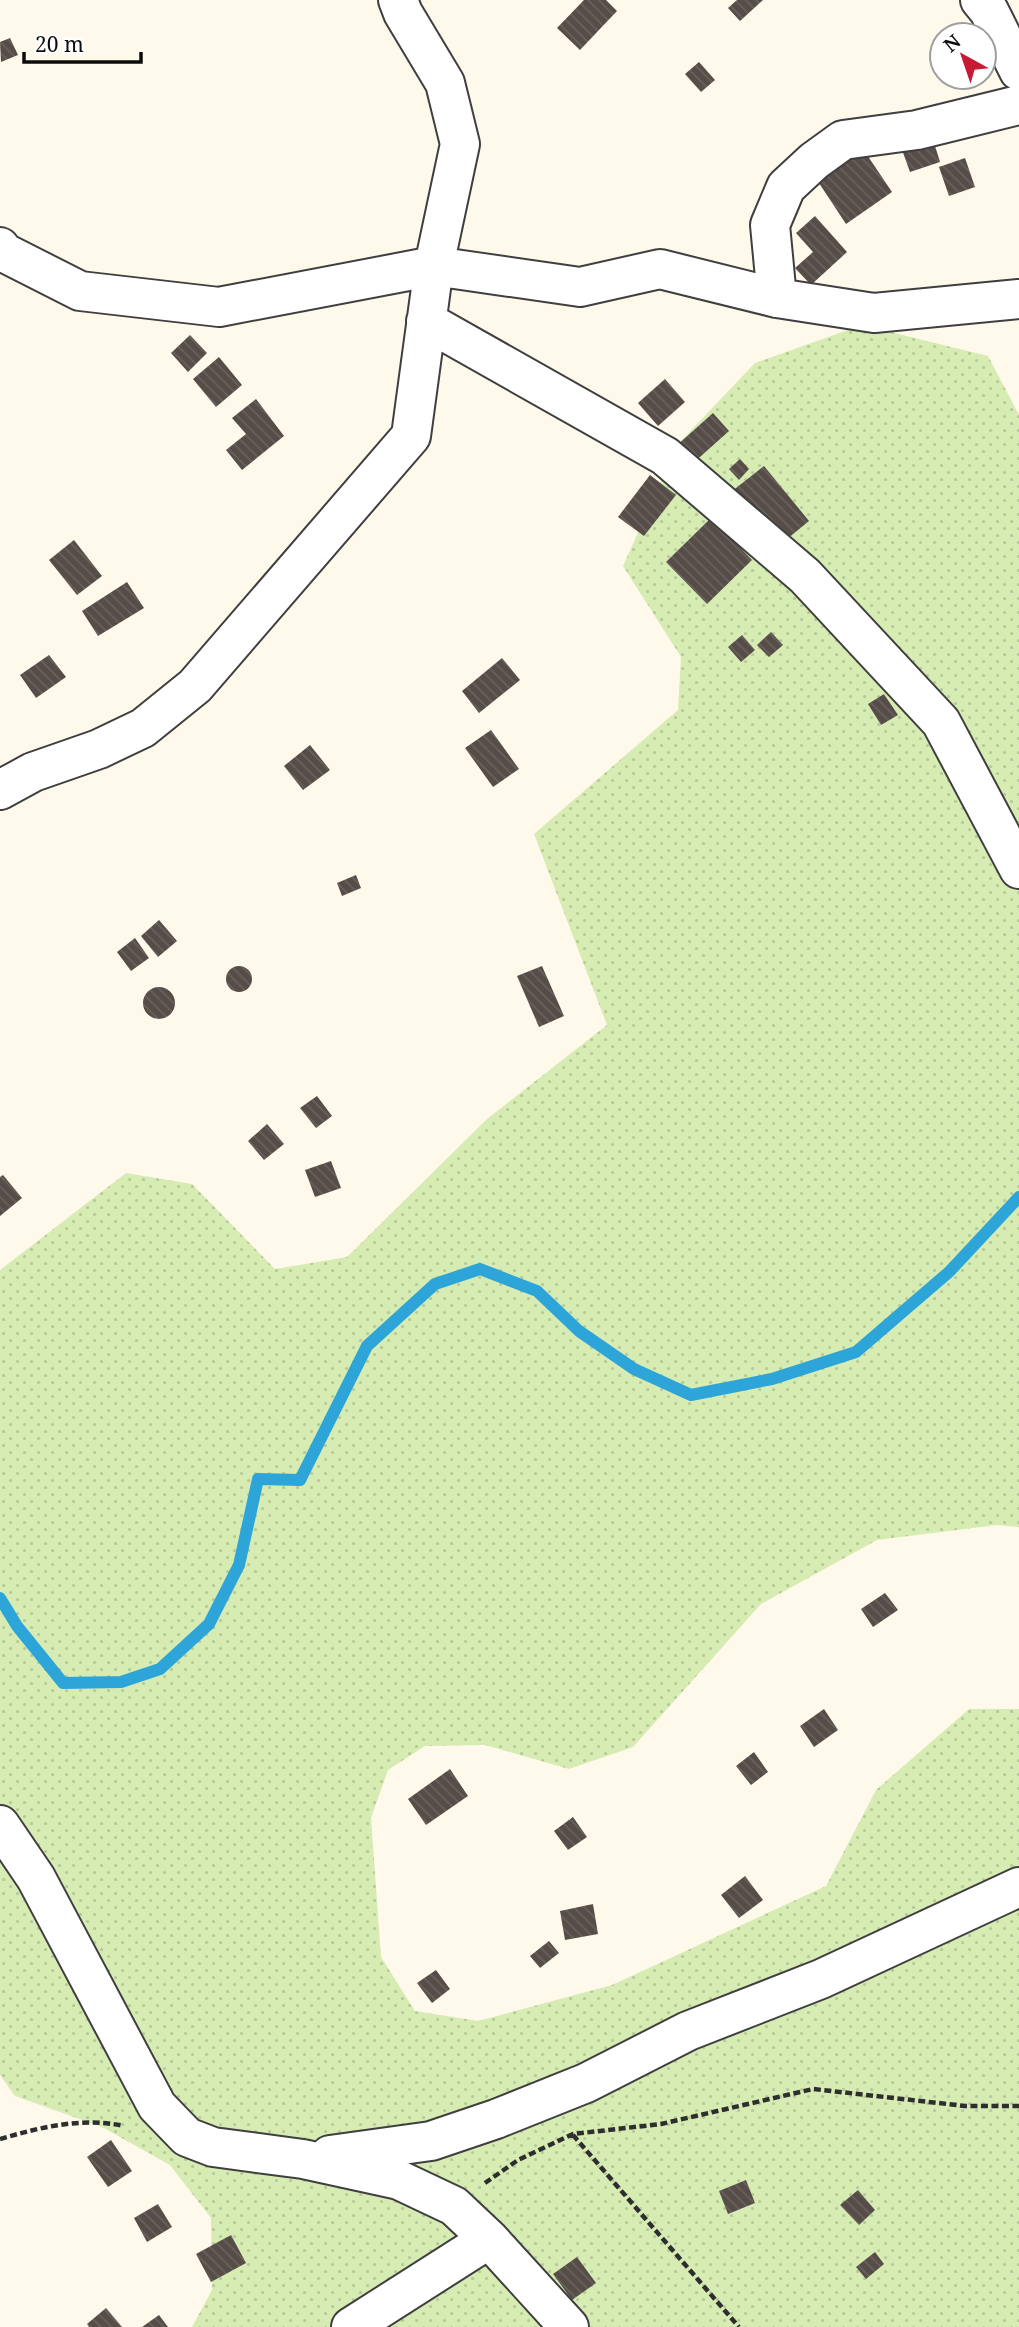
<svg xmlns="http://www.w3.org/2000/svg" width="1019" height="2327" font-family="'Noto Serif',serif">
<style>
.grass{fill:url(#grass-dots)}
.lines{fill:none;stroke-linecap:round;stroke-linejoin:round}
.stream{stroke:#2da5d8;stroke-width:12}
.building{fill:url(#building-back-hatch)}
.minor-casing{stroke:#3f3f3f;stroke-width:42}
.path{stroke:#2e2e2e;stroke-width:4.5;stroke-dasharray:7 3.5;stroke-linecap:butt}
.minor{stroke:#fff;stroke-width:38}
</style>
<defs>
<pattern id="grass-dots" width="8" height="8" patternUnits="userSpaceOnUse" patternTransform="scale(1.75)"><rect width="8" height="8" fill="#d6ecb3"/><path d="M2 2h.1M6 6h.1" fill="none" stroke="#b6c999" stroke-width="1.8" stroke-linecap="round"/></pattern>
<pattern id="building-back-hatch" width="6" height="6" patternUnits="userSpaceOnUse" patternTransform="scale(1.75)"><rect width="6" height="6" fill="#564c48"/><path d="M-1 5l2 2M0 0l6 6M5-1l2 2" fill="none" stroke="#69615e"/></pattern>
</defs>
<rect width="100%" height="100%" fill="#fff9ec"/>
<path class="grass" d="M862,325L988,356L1019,415V1527L997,1525L877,1540L761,1604L633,1747L569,1769L485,1745L425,1746L388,1770L371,1818L381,1957L415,2011L478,2021L612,1985L826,1886L876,1790L969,1709H1019V2327H192L212,2290L211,2218L170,2165L102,2127L15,2096L0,2075V1270L126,1173L192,1184L275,1269L347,1257L487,1119L607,1025L534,834L678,710L681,657L623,566L678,444L755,363Z"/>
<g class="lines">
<path class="stream" d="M0,1598L17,1626L63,1683L121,1682L160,1669L209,1624L239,1565L258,1479L300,1480L367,1346L435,1284L480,1269L537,1291L579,1331L634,1369L691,1395L772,1379L856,1352L949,1272L1019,1197"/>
</g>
<path class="building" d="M584,0H606L617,11L580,50L557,28Z
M737,0H763L740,21L728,8Z
M10,38L18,55L1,62L0,42Z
M984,54L993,64L984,71Z
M699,62L715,80L701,92L685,74Z
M932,136L940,162L910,172L901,147Z
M861,146L892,192L846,224L815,177Z
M965,158L975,187L949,196L939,167Z
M815,216L847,252L811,285L795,268L813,252L796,233Z
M190,335L207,353L188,372L171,353Z
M219,357L242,385L216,407L193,379Z
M665,379L685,402L658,426L638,403Z
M256,399L284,436L242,470L226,450L246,434L232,418Z
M713,413L729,431L691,465L675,447Z
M740,459L749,469L739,480L729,469Z
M764,466L809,521L776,548L731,492Z
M650,475L676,495L644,536L618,517Z
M711,518L752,560L707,604L666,562Z
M74,540L102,576L77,595L49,560Z
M127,582L144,608L98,636L82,611Z
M771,632L783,645L769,657L757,645Z
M742,635L755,650L741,662L728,647Z
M49,655L66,677L36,698L20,675Z
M502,658L520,680L479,713L462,691Z
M884,694L898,715L881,725L868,704Z
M491,730L519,769L493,787L465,748Z
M310,745L330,770L303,790L284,766Z
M356,875L361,888L342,896L337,883Z
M159,920L177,941L158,957L141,936Z
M135,938L149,958L131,971L117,952Z
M226 979a13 13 0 1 1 26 0a13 13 0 1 1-26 0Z
M542,966L564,1016L539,1027L517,976Z
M143 1003a16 16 0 1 1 32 0a16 16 0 1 1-32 0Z
M317,1096L332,1116L316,1128L300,1108Z
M267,1124L284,1144L264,1160L248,1141Z
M331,1161L341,1188L315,1197L305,1170Z
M3,1175L22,1198L0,1216V1177Z
M885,1593L898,1610L873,1627L861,1609Z
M824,1709L838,1730L814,1747L800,1726Z
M754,1752L768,1772L751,1785L736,1766Z
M450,1769L468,1796L426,1825L408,1799Z
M573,1817L587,1837L568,1850L554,1831Z
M745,1876L763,1900L739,1918L721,1895Z
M593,1904L598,1934L565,1940L560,1911Z
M549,1941L559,1953L540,1968L530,1956Z
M436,1970L450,1989L432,2003L417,1983Z
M111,2140L132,2171L108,2187L87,2157Z
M746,2180L755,2203L728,2214L719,2191Z
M858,2190L875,2210L859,2225L840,2205Z
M158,2204L172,2227L147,2242L134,2218Z
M231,2235L246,2263L211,2282L196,2254Z
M875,2252L884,2264L866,2279L856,2267Z
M577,2257L596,2283L572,2300L553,2274Z
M106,2308L122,2327H89L87,2324Z
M159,2315L168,2327H142Z"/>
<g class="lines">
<g class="minor-casing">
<path id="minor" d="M980,0L989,11L1019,71
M0,247L3,252L80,291L219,307L434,266L580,287L660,269L777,298L874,313L1019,299
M777,298L770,225L786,187L814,161L843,140L917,130L1019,105
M426,321L665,456L805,576L941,722L1019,869
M0,790L33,772L99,749L143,728L195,686L411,436L434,266L460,144L445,83L403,13L398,0
M0,1825L36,1878L157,2106L187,2137L213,2147L303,2159L399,2180L454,2206L489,2239L569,2327
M330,2155L431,2141L496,2119L586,2083L688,2031L821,1979L1019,1887
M351,2327L489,2239"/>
</g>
<path class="path" d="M573,2135L739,2327
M0,2139C41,2127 82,2117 124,2126
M485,2183L518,2160L573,2134L661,2124L813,2089L965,2106H1019"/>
<use href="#minor" class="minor"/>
</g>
<g transform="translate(963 56) rotate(320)"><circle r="33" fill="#ffffff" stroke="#9e9e9e" stroke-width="2"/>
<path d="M0-5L12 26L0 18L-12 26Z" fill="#c71a34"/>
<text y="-10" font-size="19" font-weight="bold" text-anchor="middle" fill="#0c0c0c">N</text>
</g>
<path d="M24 52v10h117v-10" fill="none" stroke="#0c0c0c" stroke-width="3.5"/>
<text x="35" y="52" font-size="21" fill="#0c0c0c" stroke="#ffffff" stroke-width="5" paint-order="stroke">20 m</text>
</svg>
